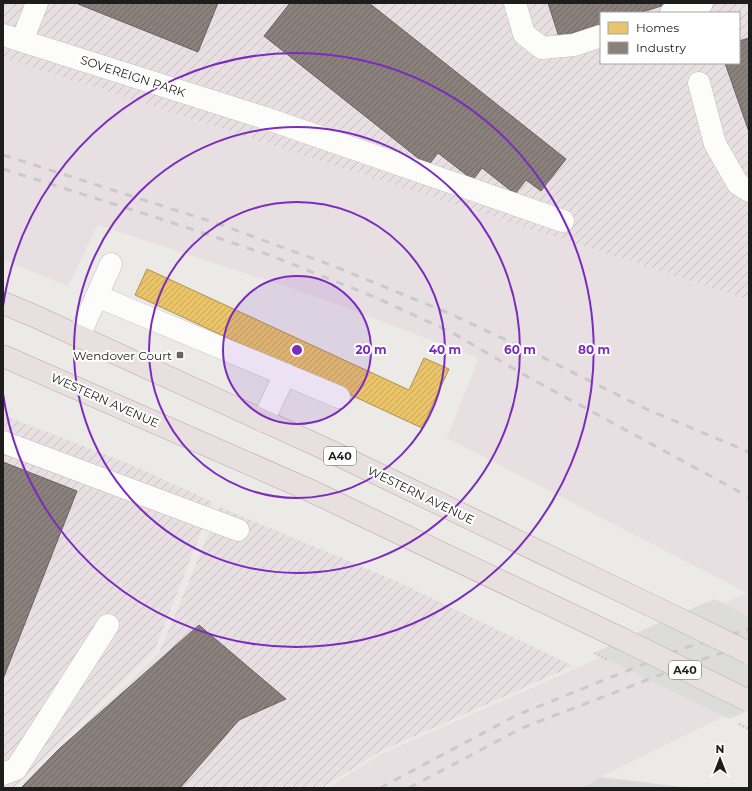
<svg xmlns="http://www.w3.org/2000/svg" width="752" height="791" font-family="Montserrat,sans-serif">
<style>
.residential{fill:#dad9d7}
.industrial{fill:url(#industrial-furrows);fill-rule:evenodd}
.railway{fill:#e8dfe3}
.pier{fill:#dcdcda}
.homes{fill:url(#homes-hatch);stroke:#ac9253}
.industry{fill:url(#industry-hatch);stroke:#696360}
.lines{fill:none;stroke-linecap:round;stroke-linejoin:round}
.minor-casing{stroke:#c1c0be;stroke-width:23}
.highway-casing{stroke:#bca1a5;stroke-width:23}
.path{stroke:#d0c7c4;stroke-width:2.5;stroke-dasharray:2 2;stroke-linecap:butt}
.minor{stroke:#fcfcfb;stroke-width:22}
.highway{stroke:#e8e0df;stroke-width:22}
.rail{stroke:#cacac9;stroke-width:3;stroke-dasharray:8 8;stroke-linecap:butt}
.highway-bridge-casing{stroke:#bca1a5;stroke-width:23;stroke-linecap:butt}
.path-bridge{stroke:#d0c7c4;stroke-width:2.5;stroke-dasharray:2 2;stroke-linecap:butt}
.highway-bridge{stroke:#e8e0df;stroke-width:22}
.ring{fill:none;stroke:#7b2cbf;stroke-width:2}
.poi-dot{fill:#656563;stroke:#fff;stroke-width:1.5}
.labels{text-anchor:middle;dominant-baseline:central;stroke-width:4;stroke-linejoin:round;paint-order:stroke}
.shield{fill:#fff;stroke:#616161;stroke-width:1}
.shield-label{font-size:11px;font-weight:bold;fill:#1d1d1d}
.street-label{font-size:12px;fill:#1d1d1d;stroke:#fff}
.poi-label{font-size:12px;fill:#1d1d1d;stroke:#fff;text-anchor:end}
.centre{fill:#7b2cbf;stroke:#fff;stroke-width:2}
.ring-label{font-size:12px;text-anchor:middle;font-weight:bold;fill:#7b2cbf;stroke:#fff;stroke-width:4;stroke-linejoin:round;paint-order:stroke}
</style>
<defs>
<pattern id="industrial-furrows" width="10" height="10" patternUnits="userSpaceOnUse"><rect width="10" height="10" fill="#e8dfe3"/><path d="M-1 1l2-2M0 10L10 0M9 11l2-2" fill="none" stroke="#c7bfc2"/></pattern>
<pattern id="homes-hatch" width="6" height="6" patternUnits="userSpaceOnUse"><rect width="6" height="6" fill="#e9c46a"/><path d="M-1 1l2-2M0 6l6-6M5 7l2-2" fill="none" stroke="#c7a85b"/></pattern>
<pattern id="industry-hatch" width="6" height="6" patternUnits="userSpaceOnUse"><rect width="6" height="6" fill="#8a817c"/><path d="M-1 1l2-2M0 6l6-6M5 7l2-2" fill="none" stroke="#706965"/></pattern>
</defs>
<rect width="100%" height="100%" fill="#ebeae6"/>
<path class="residential" d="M600,777L690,788H582Z"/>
<path class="industrial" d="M3,3H749V300L3,58ZM601,13H739V63H601Z
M3,415L127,463L213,502L155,649L14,788H3Z
M220,507L398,582L573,666L379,752L322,788H19L159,653Z"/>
<path class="railway" d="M3,58L749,300V704L600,777L582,788H327L381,754L747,593L447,438L479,358L312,295L98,225L68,286L3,260Z"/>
<path class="pier" d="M715,599L749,617V710L729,719L594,653L673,616Z"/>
<path class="homes" d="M147,269L409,390L424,358L449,369L422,428L135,295Z"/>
<path class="industry" d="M78,3H218L198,52L78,4Z
M290,3H369L566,159L541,191L526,180L515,194L482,168L473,180L438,153L428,166L264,36Z
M548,3H671L639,13H601V24L559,37Z
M749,38V132L725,63H739V41Z
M3,462L77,491L3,679Z
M199,625L286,699L239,720L180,788H21L59,749Z"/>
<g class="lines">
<g class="minor-casing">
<path id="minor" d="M515,3L524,34L542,48L574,45L601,36
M671,13L702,3
M3,35L262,117L563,221
M22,41L37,3
M699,83L715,144L738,184L749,191
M97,296L339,397
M79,336L111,264
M263,421L285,374
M3,442L238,530
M3,774L16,769L108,625"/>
</g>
<g class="highway-casing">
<path id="highway" d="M3,303L32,315L332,452L673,616
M3,356L309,490L622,639"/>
</g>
<path class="path" d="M739,724L749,729"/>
<use href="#minor" class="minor"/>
<use href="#highway" class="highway"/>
<path class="rail" d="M3,155L219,224L331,265L446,312L530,351L646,409L749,452
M3,169L158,218L272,256L372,296L451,332L530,378L749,497
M380,788L517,715L684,648L749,629
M409,788L522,728L694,662L749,644"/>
<g class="highway-bridge-casing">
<path id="highway-bridge" d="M673,616L749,653
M622,639L749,701"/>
</g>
<path class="path-bridge" d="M594,653L608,660"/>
<use href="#highway-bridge" class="highway-bridge"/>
</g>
<circle cx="297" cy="350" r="74" fill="#7b2cbf" fill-opacity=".12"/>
<g class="ring">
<circle cx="297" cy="350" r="74"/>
<circle cx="297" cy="350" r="148"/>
<circle cx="297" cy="350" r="223"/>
<path d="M3 306A297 297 0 1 1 3 394"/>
</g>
<rect class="poi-dot" x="176" y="351" width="8" height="8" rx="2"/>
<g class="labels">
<g class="shield">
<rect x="324" y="447" width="32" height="18" rx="3"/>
<rect x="669" y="661" width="32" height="18" rx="3"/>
</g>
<g class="shield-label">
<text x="340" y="456">A40</text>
<text x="685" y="670">A40</text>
</g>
<g class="street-label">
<text transform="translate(133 76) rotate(18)">SOVEREIGN PARK</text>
<text transform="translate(105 400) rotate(24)">WESTERN AVENUE</text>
<text transform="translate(421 495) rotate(26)">WESTERN AVENUE</text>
</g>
<g class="poi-label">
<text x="172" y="355">Wendover Court</text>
</g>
</g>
<circle cx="297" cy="350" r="6" class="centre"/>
<g class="ring-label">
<text x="371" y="354">20 m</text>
<text x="445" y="354">40 m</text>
<text x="520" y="354">60 m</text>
<text x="594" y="354">80 m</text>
</g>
<rect width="752" height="791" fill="none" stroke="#1d1d1d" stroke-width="8"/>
<rect x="600" y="12" width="140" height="52" fill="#ffffff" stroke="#a5a5a5"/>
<rect x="608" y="22" width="20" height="12" fill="#e9c46a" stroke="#a5a5a5"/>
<text x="636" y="32" font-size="12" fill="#1d1d1d">Homes</text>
<rect x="608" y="42" width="20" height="12" fill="#8a817c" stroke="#a5a5a5"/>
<text x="636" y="52" font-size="12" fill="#1d1d1d">Industry</text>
<g transform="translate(720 759)" stroke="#ffffff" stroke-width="3" paint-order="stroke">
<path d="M0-3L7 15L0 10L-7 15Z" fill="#1d1d1d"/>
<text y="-6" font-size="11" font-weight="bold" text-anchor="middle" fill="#1d1d1d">N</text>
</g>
</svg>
